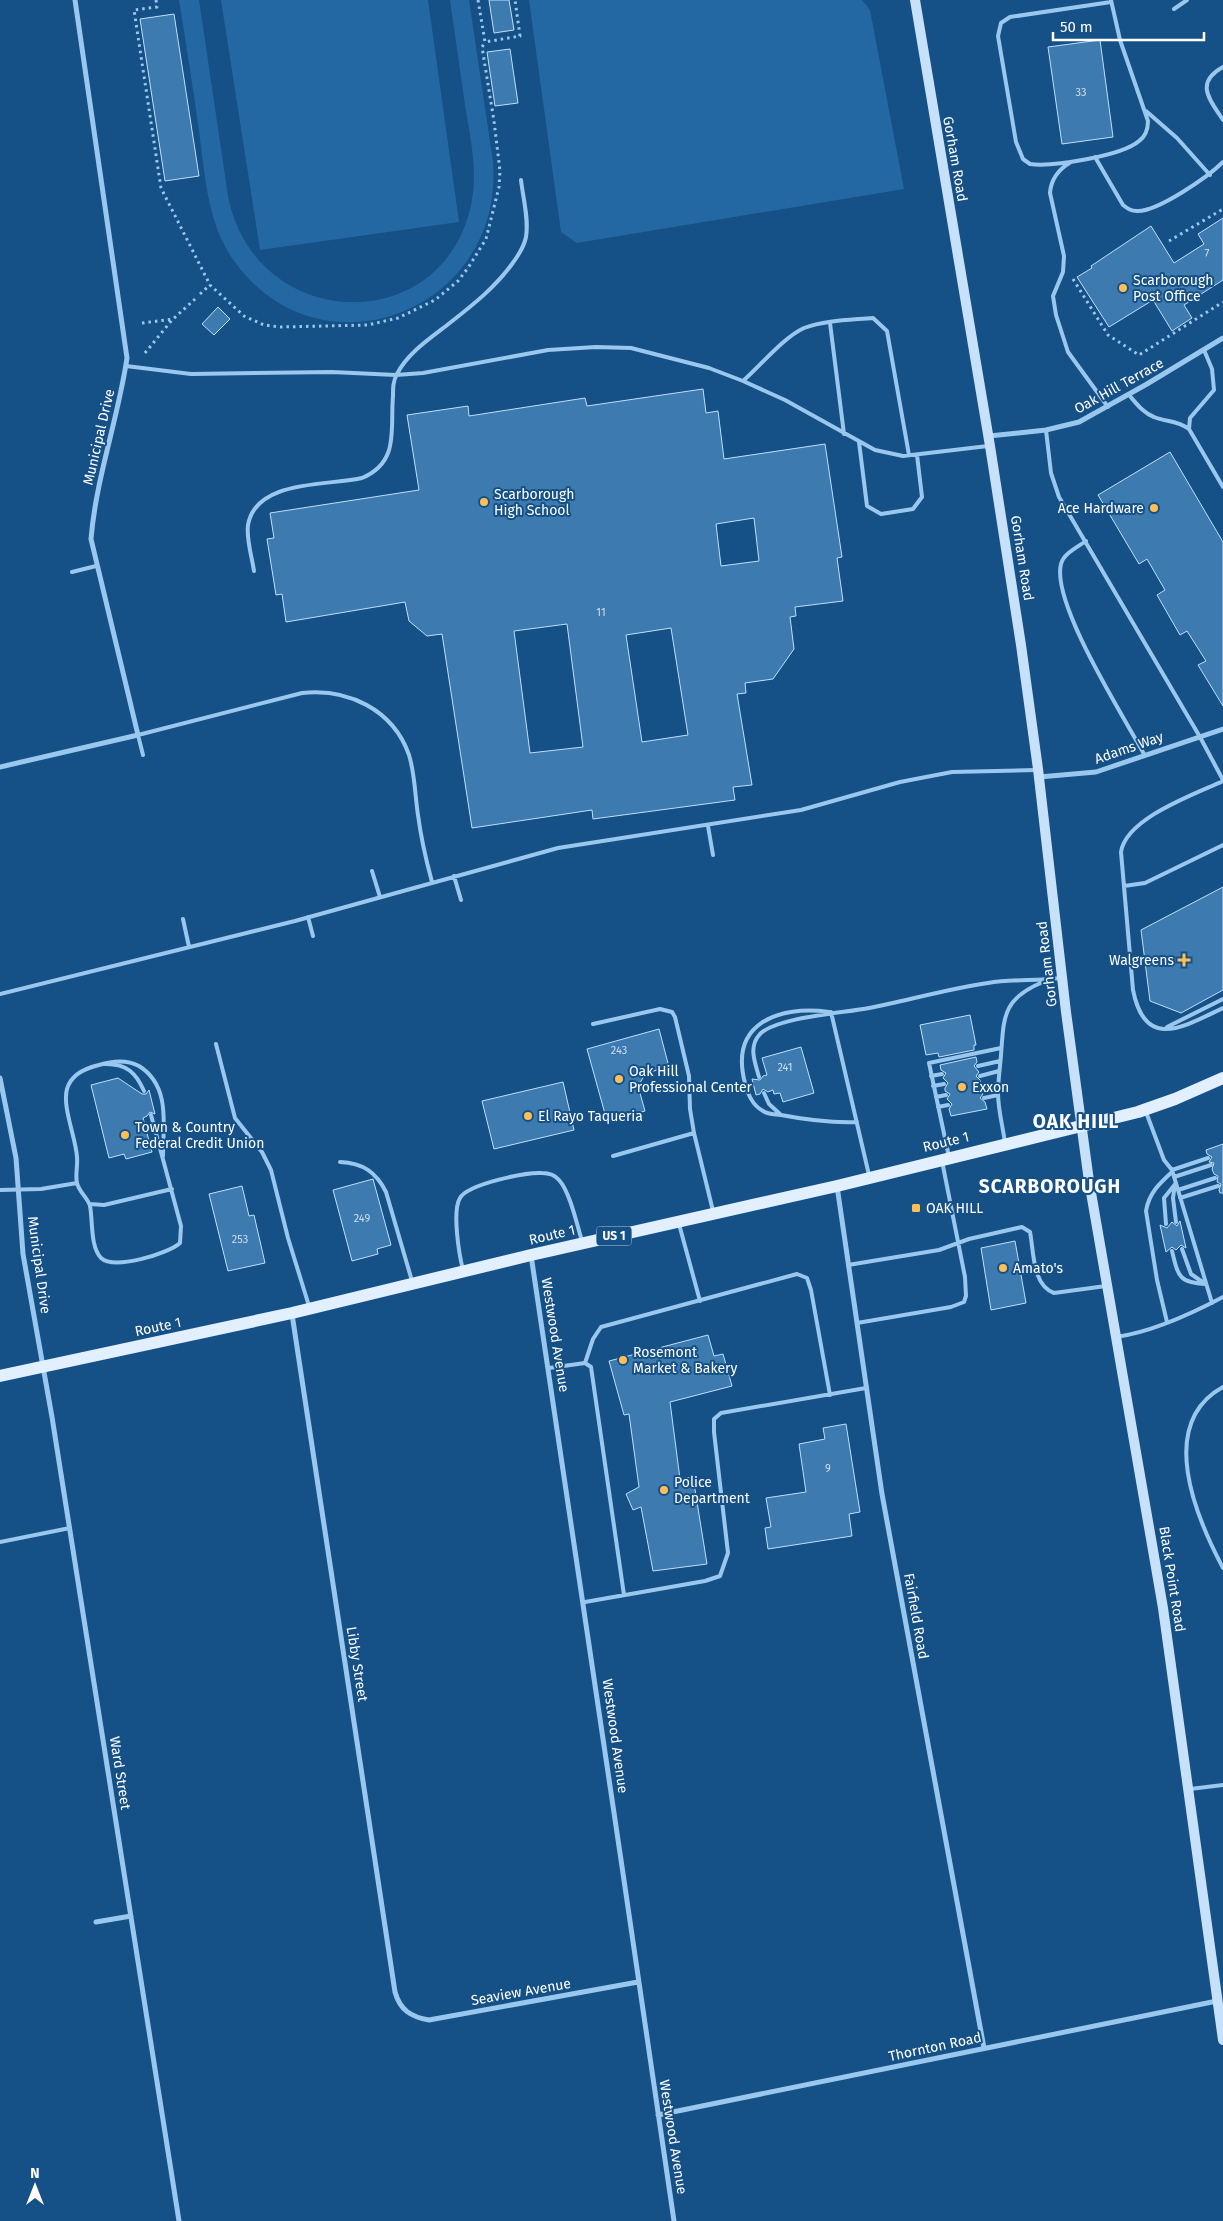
<svg xmlns="http://www.w3.org/2000/svg" width="1223" height="2221" font-family="'Fira Sans',sans-serif">
<style>
.green{fill:#2468a3}
.building{fill:#3d7ab0;stroke:#c0dffa;fill-rule:evenodd}
.lines{fill:none;stroke-linecap:round;stroke-linejoin:round}
.path{stroke:#9ac7ee;stroke-width:3;stroke-dasharray:2.5 4;stroke-linecap:butt}
.service{stroke:#9ac7ee;stroke-width:4}
.minor{stroke:#9ac7ee;stroke-width:5}
.secondary{stroke:#c7e1fa;stroke-width:10}
.primary{stroke:#e1efff;stroke-width:12}
.poi-dot{fill:#ffbf57;stroke:#155086;stroke-width:2}
.labels{text-anchor:middle;dominant-baseline:central;stroke-width:4;stroke-linejoin:round;paint-order:stroke}
.number-label{font-size:11px;fill:#cedeeb}
.shield{fill:#155086;stroke:#b9cadb;stroke-width:1}
.shield-label{font-size:12px;font-weight:bold;fill:#fff}
.street-label{font-size:14px;fill:#fff;stroke:#155086}
.poi-label{font-size:14px;fill:#fff;stroke:#155086;text-anchor:start}
.district-label{font-size:19px;font-weight:bold;letter-spacing:1px;fill:#fff;stroke:#155086}
</style>
<rect width="100%" height="100%" fill="#155086"/>
<path class="green" d="M179,0H199L228,196C253,327 430,340 468,217C480,179 471,142 465,105C460,70 455,35 450,0H469L493,162C505,312 317,383 232,258C207,221 205,174 199,131C193,87 186,44 179,0Z
M221,0H428L459,222L260,250Z
M529,0H862L870,10L904,189L577,243L561,232Z"/>
<path class="building" d="M489,0H509L514,30L494,33Z
M174,14L199,176L165,181L140,19Z
M1100,40L1113,137L1062,144L1048,47Z
M510,49L518,103L495,106L487,52Z
M1223,218V280L1184,305L1192,318L1172,331L1153,300L1109,327L1077,277L1092,268L1091,266L1151,226L1174,263L1204,244L1198,234Z
M218,307L230,319L214,335L202,324Z
M703,389L706,413L718,411L724,459L825,444L842,557L837,558L843,601L795,607L796,616L790,617L794,649L773,679L745,683L746,693L737,694L752,785L733,787L735,800L593,819L592,810L472,828L442,634L427,636L409,621L405,602L286,622L282,594L276,595L267,539L274,538L270,513L419,490L407,415L468,406L469,416L585,398L587,406ZM754,518L759,561L721,566L716,524ZM567,624L583,747L530,753L514,631ZM671,628L688,735L642,742L626,635Z
M1170,452L1223,542V706L1198,665L1206,661L1187,631L1180,635L1157,595L1165,590L1147,559L1139,564L1098,495Z
M1223,887V990L1181,1013L1150,1001L1141,930Z
M970,1015L976,1045H974V1050L939,1057L938,1053L926,1055L920,1025Z
M659,1029L669,1067L646,1073L638,1086L645,1111L607,1121L587,1049Z
M801,1047L814,1093L783,1102L780,1093L774,1094L773,1090L768,1092L763,1089L760,1094L756,1095L752,1079L760,1080L763,1076L767,1075L762,1058Z
M976,1057L977,1062L974,1066L979,1072L976,1076L980,1080L981,1084L978,1088L983,1094L980,1098L985,1102L987,1109L951,1116L949,1109L952,1104L947,1099L950,1094L945,1091V1088L948,1083L943,1078L946,1073L941,1070L940,1065Z
M118,1078L142,1094H146L149,1090L155,1114L150,1112L147,1116L143,1118L152,1152L126,1159L124,1154L109,1158L91,1085Z
M563,1082L574,1130L494,1149L482,1101Z
M1223,1144V1193H1220L1219,1190L1221,1184L1217,1182L1218,1176L1214,1174L1212,1169L1214,1163L1209,1162L1212,1157L1207,1154L1206,1150Z
M373,1179L391,1245L377,1249L378,1254L352,1261L333,1190Z
M242,1186L249,1216L254,1215L265,1263L228,1271L209,1194Z
M1180,1221L1186,1248L1181,1245L1176,1250L1172,1247L1166,1252L1160,1225L1167,1228L1172,1222L1177,1226Z
M1015,1241L1026,1303L991,1310L981,1248Z
M708,1335L714,1356L723,1354L732,1386L670,1402L680,1479L693,1477L707,1564L653,1571L641,1507L633,1510L626,1494L639,1487L629,1414L624,1415L609,1361Z
M846,1424L860,1512L849,1514L852,1536L768,1549L765,1528L771,1527L766,1498L806,1492L799,1444L825,1439L823,1428Z"/>
<g class="lines">
<path class="path" d="M156,0L157,7L134,10L161,188L210,285L244,316L264,325L281,327L368,325L398,318L435,300L458,281L468,268L486,239L499,187L500,171L494,121L482,47L485,42
M478,0L485,42L520,36L515,0
M1169,241L1223,209
M1073,279L1108,335L1139,355L1223,302
M200,294L210,285
M142,323L174,319
M145,353L172,320L195,299"/>
<path class="service" d="M1111,0L1120,40L1148,121C1148,129 1146,136 1139,141C1122,156 1052,167 1030,164L1023,159L1016,142L998,36L1001,23L1010,17L1111,2
M1174,9L1187,0
M1223,67C1194,83 1210,100 1223,120
M1146,111L1177,138L1210,175
M1095,157L1123,205C1128,209 1131,211 1137,211C1157,212 1208,177 1223,162
M1071,162C1059,169 1051,178 1050,193L1064,256L1063,272L1053,296L1056,315L1068,352L1108,407
M830,323L844,434
M126,366L191,374L332,372L396,375L423,373L548,350L596,347L631,348L709,368L743,381L785,400L875,450L903,456L988,446
M743,381C760,366 784,337 804,328C825,320 851,320 873,318L887,331L909,455
M1129,395C1136,403 1143,413 1154,417C1166,422 1177,420 1189,429L1190,418L1214,390L1212,369L1204,350
M1189,429L1223,487
M1046,430L1051,473L1059,497L1200,737L1223,780
M859,442L867,506L881,514L913,509L922,497L917,455
M1086,541C1078,547 1064,553 1061,564C1051,603 1124,717 1144,754
M254,571C252,557 246,539 248,525C256,479 328,486 362,478C400,462 390,429 393,396C393,388 393,381 397,374C407,354 429,339 446,326C470,307 494,289 512,264C518,256 524,247 526,237C529,219 523,198 521,180
M72,572L96,566
M143,755L138,735L302,693C347,688 393,709 409,755C415,774 415,796 418,815C421,838 426,860 432,882
M1223,781C1195,794 1126,818 1121,852L1133,990C1145,1051 1183,1027 1223,1008
M708,826L713,855
M372,871L380,897
M454,876L461,900
M1124,886L1145,883L1223,845
M308,917L313,936
M183,919L189,947
M0,994L295,921L558,848L801,810L900,782L952,772L1036,770
M829,1012C779,1005 729,1023 745,1083C748,1094 752,1105 763,1111C769,1115 774,1114 781,1115C807,1120 830,1123 857,1122
M831,1012L869,1175
M593,1024L660,1009L672,1012L675,1017L689,1076L690,1109L694,1133L613,1156
M1167,1027L1223,999
M216,1044L235,1118L262,1152L271,1170L288,1238L309,1306
M106,1064C127,1064 136,1073 144,1091
M978,1066L1000,1061
M931,1076L942,1074
M980,1076L999,1071
M759,1077C755,1062 748,1047 760,1034C777,1017 844,1013 869,1008C909,1000 948,989 988,983C1012,979 1036,981 1060,978
M933,1086L944,1084
M982,1088L998,1084
M764,1093L769,1104L780,1114
M936,1097L946,1095
M984,1098L998,1095
M938,1107L948,1105
M1146,1112L1164,1160L1172,1170L1212,1303
M151,1115L181,1226L180,1243C168,1254 114,1270 101,1258C90,1246 93,1221 90,1206C88,1198 79,1192 77,1183C75,1175 78,1165 77,1157C76,1138 62,1107 67,1089C71,1075 86,1068 99,1065C112,1061 126,1059 139,1066C171,1086 163,1125 163,1156
M694,1133L713,1211
M1005,1143C1003,1127 998,1110 998,1093C998,1081 1000,1068 1001,1055C1004,1017 1002,999 1043,982
M949,1157L929,1063L1001,1048
M340,1162C363,1163 376,1172 386,1192L412,1281
M1172,1170L1208,1158
M1174,1177L1211,1165
M1175,1184L1173,1198L1176,1222
M0,1190L41,1189L77,1183
M1178,1190L1215,1178
M1180,1198L1218,1186
M90,1204L104,1205L172,1189
M679,1224L700,1301
M1166,1224L1164,1198L1176,1183
M1182,1249L1191,1274L1204,1283
M1172,1251C1178,1276 1179,1283 1206,1284
M848,1265L939,1250L969,1239L1022,1227L1030,1232C1034,1252 1032,1285 1054,1293L1106,1286
M463,1270C459,1254 452,1211 460,1198C468,1184 526,1172 542,1173C549,1173 555,1175 559,1180C570,1192 577,1225 582,1241
M1167,1322L1157,1280L1146,1211C1149,1193 1159,1184 1172,1172
M857,1323L951,1307L964,1302L966,1296L965,1277L942,1161
M1116,1337C1152,1332 1191,1314 1223,1297
M585,1363L593,1339L601,1327L797,1274L807,1278L811,1290L830,1395
M549,1368L585,1363L591,1367L624,1595
M1223,1387C1156,1424 1196,1517 1223,1568
M0,1542L70,1528
M585,1602L705,1581L720,1576L728,1553L714,1432V1419L721,1413L866,1388
M1190,1789L1223,1785"/>
<path class="minor" d="M989,436L1046,430L1079,422L1147,384L1223,338
M0,767L138,735L91,539C96,478 118,419 127,358L75,0
M1039,777L1096,772L1223,729
M0,1078L16,1158L23,1254L52,1417L179,2221
M837,1186L882,1494L984,2048
M531,1255C581,1577 626,1899 674,2221
M292,1314L395,1992C400,2010 411,2017 429,2020L638,1982
M96,1922L131,1916
M658,2115L1217,2001"/>
<path class="secondary" d="M915,0L990,446L1021,645L1038,769L1066,1012L1089,1181L1163,1608L1223,2040"/>
<path class="primary" d="M0,1376L292,1313L531,1255L837,1186L1138,1112L1175,1099L1223,1078"/>
</g>
<g class="poi-dot">
<circle cx="1123" cy="288" r="5"/>
<circle cx="484" cy="502" r="5"/>
<circle cx="1154" cy="508" r="5"/>
<path d="M1181.5 952.5h5v5h5v5h-5v5h-5v-5h-5v-5h5z"/>
<circle cx="619" cy="1079" r="5"/>
<circle cx="962" cy="1087" r="5"/>
<circle cx="528" cy="1116" r="5"/>
<circle cx="125" cy="1135" r="5"/>
<rect x="911" y="1203" width="10" height="10" rx="2.5"/>
<circle cx="1003" cy="1268" r="5"/>
<circle cx="623" cy="1360" r="5"/>
<circle cx="664" cy="1490" r="5"/>
</g>
<g class="labels">
<g class="number-label">
<text x="1081" y="92">33</text>
<text x="1207" y="253">7</text>
<text x="601" y="612">11</text>
<text x="619" y="1050">243</text>
<text x="785" y="1067">241</text>
<text x="362" y="1218">249</text>
<text x="240" y="1239">253</text>
<text x="828" y="1468">9</text>
</g>
<rect class="shield" x="596.5" y="1226.5" width="35" height="19" rx="4"/>
<g class="shield-label">
<text x="614" y="1236">US 1</text>
</g>
<g class="street-label">
<text transform="translate(955 159) rotate(80)">Gorham Road</text>
<text transform="translate(1119 386) rotate(-29)">Oak Hill Terrace</text>
<text transform="translate(99 437) rotate(-77)">Municipal Drive</text>
<text transform="translate(1022 558) rotate(81)">Gorham Road</text>
<text transform="translate(1129 748) rotate(-19)">Adams Way</text>
<text transform="translate(1047 964) rotate(-97)">Gorham Road</text>
<text transform="translate(946 1142) rotate(-14)">Route 1</text>
<text transform="translate(552 1235) rotate(-13)">Route 1</text>
<text transform="translate(39 1265) rotate(82)">Municipal Drive</text>
<text transform="translate(158 1327) rotate(-12)">Route 1</text>
<text transform="translate(555 1335) rotate(81)">Westwood Avenue</text>
<text transform="translate(1172 1579) rotate(81)">Black Point Road</text>
<text transform="translate(916 1616) rotate(80)">Fairfield Road</text>
<text transform="translate(357 1664) rotate(81)">Libby Street</text>
<text transform="translate(615 1736) rotate(82)">Westwood Avenue</text>
<text transform="translate(120 1773) rotate(81)">Ward Street</text>
<text transform="translate(521 1992) rotate(-10)">Seaview Avenue</text>
<text transform="translate(935 2047) rotate(-12)">Thornton Road</text>
<text transform="translate(673 2137) rotate(81)">Westwood Avenue</text>
</g>
<g class="poi-label">
<text x="1133" y="280">Scarborough<tspan x="1133" dy="16">Post Office</tspan></text>
<text x="494" y="494">Scarborough<tspan x="494" dy="16">High School</tspan></text>
<text x="1144" y="508" text-anchor="end">Ace Hardware</text>
<text x="1174" y="960" text-anchor="end">Walgreens</text>
<text x="629" y="1071">Oak Hill<tspan x="629" dy="16">Professional Center</tspan></text>
<text x="972" y="1087">Exxon</text>
<text x="538" y="1116">El Rayo Taqueria</text>
<text x="135" y="1127">Town &amp; Country<tspan x="135" dy="16">Federal Credit Union</tspan></text>
<text x="926" y="1208">OAK HILL</text>
<text x="1013" y="1268">Amato's</text>
<text x="633" y="1352">Rosemont<tspan x="633" dy="16">Market &amp; Bakery</tspan></text>
<text x="674" y="1482">Police<tspan x="674" dy="16">Department</tspan></text>
</g>
<g class="district-label">
<text x="1076" y="1121">OAK HILL</text>
<text x="1050" y="1186">SCARBOROUGH</text>
</g>
</g>
<g transform="translate(35 2186)" stroke="#155086" stroke-width="4" paint-order="stroke">
<path d="M0-4L9 19L0 12L-9 19Z" fill="#ffffff"/>
<text y="-8" font-size="14" font-weight="bold" text-anchor="middle" fill="#ffffff">N</text>
</g>
<path d="M1053 32v8h151v-8" fill="none" stroke="#ffffff" stroke-width="2.5"/>
<text x="1060" y="32" font-size="15" fill="#ffffff" stroke="#155086" stroke-width="4" paint-order="stroke">50 m</text>
</svg>
